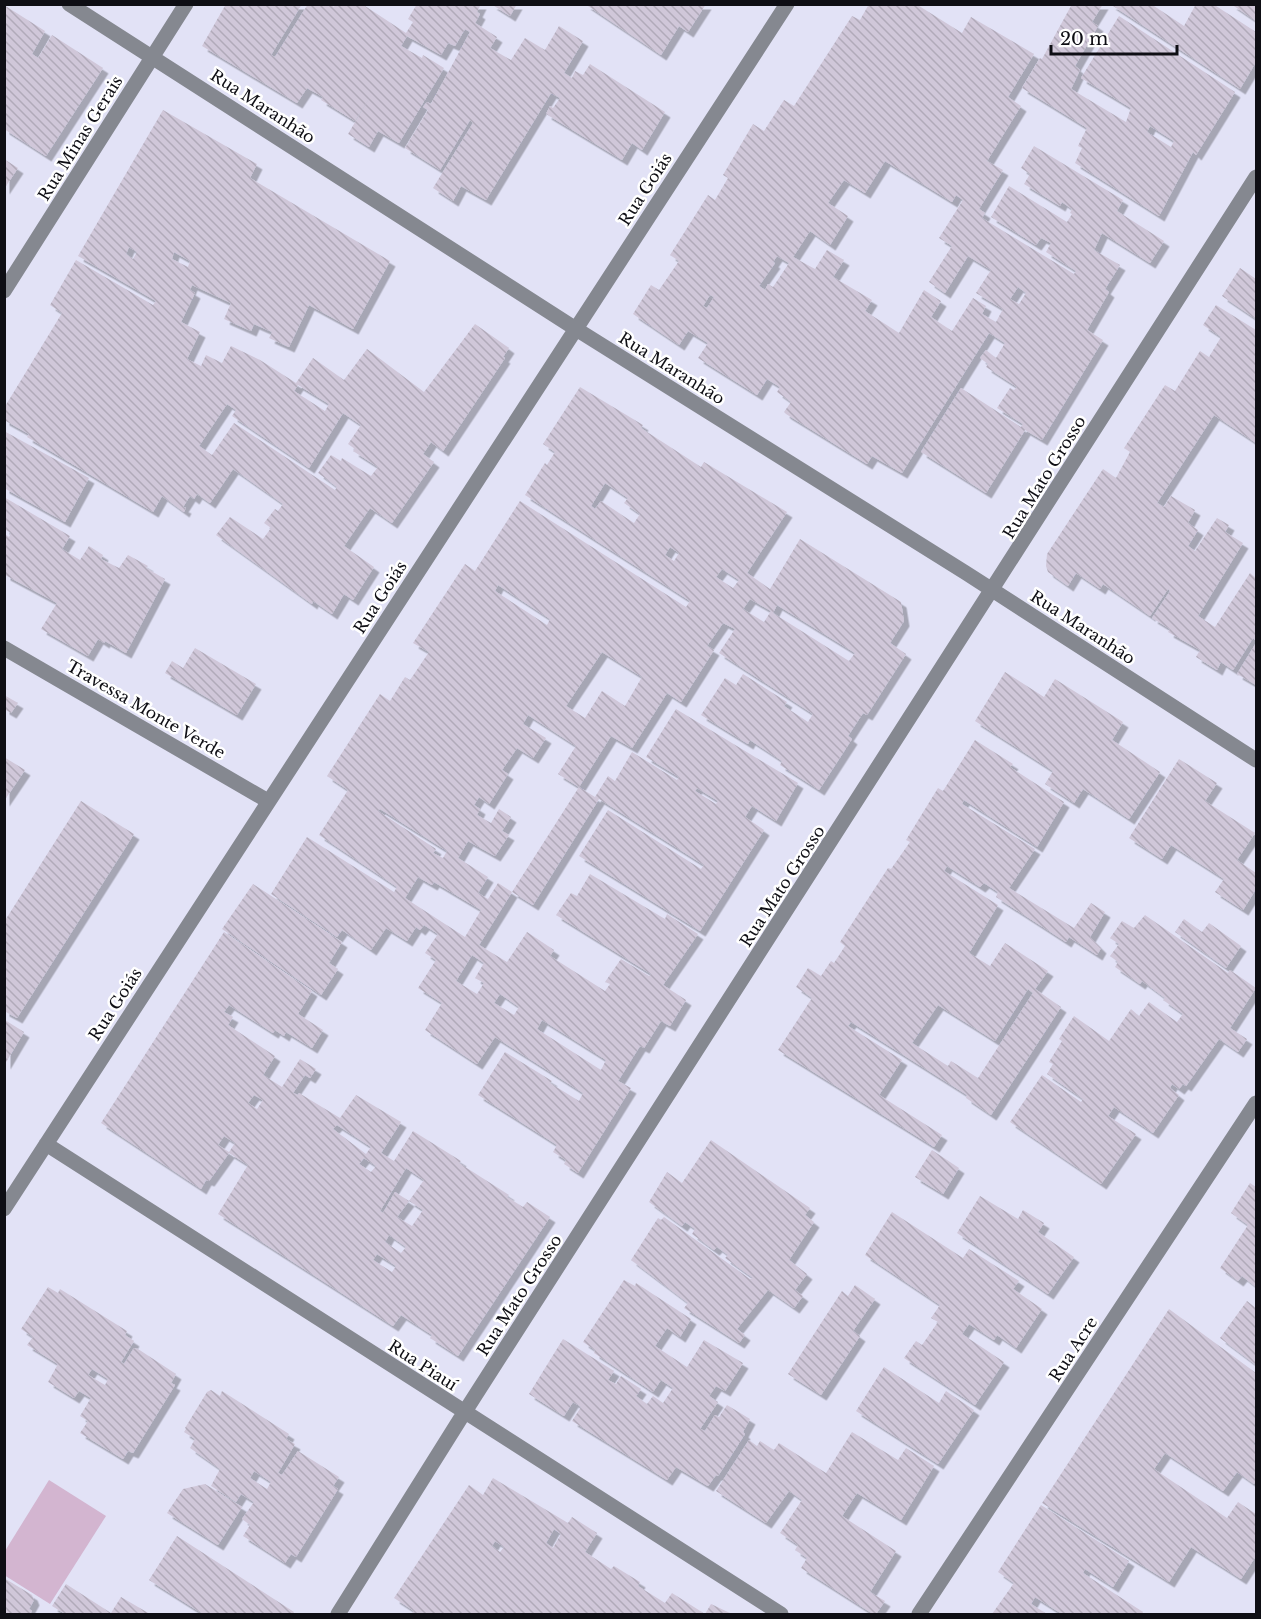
<svg xmlns="http://www.w3.org/2000/svg" width="1261" height="1619" font-family="'Libre Baskerville',serif">
<style>
.garden{fill:#d3b5d0}
.building{fill:url(#building-back-hatch);fill-rule:evenodd;filter:url(#shadow)}
.lines{fill:none;stroke-linecap:round;stroke-linejoin:round}
.minor{stroke:#858890;stroke-width:15}
.labels{text-anchor:middle;dominant-baseline:central;stroke-width:5;stroke-linejoin:round;paint-order:stroke}
.street-label{font-size:16px;fill:#0e0e14;stroke:#fff}
</style>
<defs>
<pattern id="building-back-hatch" width="6" height="6" patternUnits="userSpaceOnUse" patternTransform="scale(1.5)"><rect width="6" height="6" fill="#d0c7d9"/><path d="M-1 5l2 2M0 0l6 6M5-1l2 2" fill="none" stroke="#b1aab9"/></pattern>
<filter id="shadow"><feDropShadow dx="5.5" dy="5.5" stdDeviation="0" flood-color="#0004"/></filter>
</defs>
<rect width="100%" height="100%" fill="#e2e2f6"/>
<path class="garden" d="M49,1480L106,1516L50,1604L4,1575L5,1551Z"/>
<path class="building" d="M226,4H302L271,55L275,57L308,4H331L334,7L335,4L343,6L344,4H362L406,33L413,22L408,19L417,4H481L477,12L480,14L475,23L497,37L490,48L511,60L525,38L545,50L559,26L583,41L564,73L572,78L575,71L583,75L590,64L665,112L642,150L632,143L622,160L546,114L550,106L553,108L560,98L551,93L486,200L461,186L453,201L433,188L473,123L470,120L440,170L405,148L428,110L423,107L427,102L431,104L470,32L465,29L455,46L448,43L441,55L407,36L401,46L422,58L423,55L444,68L399,143L378,131L369,147L348,134L373,92L355,121L321,100L323,97L307,88L297,103L202,46Z
M491,4H517L510,16Z
M585,4H706L688,32L679,26L661,55Z
M869,4H916L962,33L971,17L1034,54L1008,97L1021,106L987,161L1003,170L979,209L985,213L982,218L1074,274L1076,271L1046,252L1051,243L1041,238L1036,245L991,217L1009,186L1067,222L1072,214L1070,213L1072,209L1062,202L1060,206L1024,184L1030,174L1021,168L1034,146L1123,200L1117,211L1164,241L1150,263L1102,233L1094,250L1120,265L1105,289L1109,292L1087,330L1103,340L1042,440L1025,430L986,493L921,452L961,388L1021,427L1023,424L997,408L1010,388L1014,390L1017,387L986,367L988,364L980,358L986,350L996,358L1005,343L989,333L902,473L872,456L867,464L786,414L784,412L791,402L777,392L780,387L767,379L757,395L698,358L708,343L688,331L679,345L633,314L651,285L659,290L679,261L670,255L708,195L715,200L728,178L723,175L753,124L764,131L784,100L794,106L852,16L860,20ZM885,161L952,202L956,195L963,200L939,238L952,246L929,282L945,293L968,256L991,270L976,293L1003,309L996,322L982,314L986,306L973,298L952,331L931,317L941,301L924,290L899,333L865,311L872,300L833,277L844,260L827,250L815,269L793,257L810,231L830,245L848,216L828,203L844,180L865,193ZM777,256L789,263L773,287L768,284L765,290L759,286L775,263L773,262ZM1018,287L1026,293L1019,304L1010,299ZM710,295L714,297L707,308L703,306Z
M1072,4H1103L1092,22L1098,26L1075,66L1080,70L1071,89L1126,122L1131,108L1081,78L1119,16L1235,92L1196,155L1193,152L1159,216L1075,163L1082,148L1078,146L1087,128L1022,88L1040,58L1042,59ZM1150,126L1174,141L1171,147L1147,132Z
M1110,4H1151L1184,26L1196,4H1213L1256,32V62L1240,89Z
M1231,4H1256V21Z
M4,5L45,31L32,54L38,58L52,35L103,68L46,156L4,129Z
M163,110L257,164L250,178L390,261L353,329L309,305L289,347L269,338L272,332L254,324L251,331L224,319L231,303L192,285L190,290L195,293L181,322L200,332L187,359L201,366L206,355L222,363L231,346L260,360L296,383L313,358L344,380L367,349L424,392L475,324L509,348L503,357L505,358L443,451L431,442L423,454L434,462L392,523L370,508L344,546L374,567L353,600L344,594L332,614L313,601L312,604L216,535L230,517L263,539L271,528L264,523L275,509L278,511L283,504L233,469L210,503L197,494L194,499L190,496L183,507L186,508L184,512L162,496L153,512L27,437L29,434L4,420V408L62,313L50,305L76,260L153,305L156,301L78,256ZM129,247L137,252L133,259L126,254ZM174,252L190,261L188,267L172,259ZM298,385L329,404L325,411L294,391ZM227,404L236,410L232,416L309,468L343,413L361,425L348,444L355,449L353,451L378,467L371,476L342,458L341,461L331,455L318,473L337,487L335,490L234,423L212,455L199,446Z
M4,159L18,168L4,189Z
M1240,268L1256,279V319L1222,296Z
M1216,305L1256,330V443L1214,415L1157,503L1164,507L1171,496L1195,510L1188,523L1198,530L1188,546L1195,551L1217,518L1229,525L1225,532L1243,543L1198,616L1215,627L1250,573L1256,578V641L1253,638L1233,670L1221,662L1217,670L1196,657L1200,650L1168,632L1170,629L1152,618L1170,591L1168,589L1150,616L1103,584L1100,589L1076,573L1068,586L1048,572L1046,566L1047,554L1103,469L1116,478L1130,452L1124,448L1165,385L1175,391L1200,351L1209,357L1221,337L1203,325Z
M580,387L643,425L641,428L701,467L704,462L787,512L747,573L770,589L800,539L901,602L904,621L890,643L906,654L867,715L863,713L848,736L852,739L819,790L780,765L782,761L750,740L748,744L701,715L725,678L736,685L743,674L787,702L784,706L808,722L813,714L719,653L735,629L723,623L707,646L714,650L681,702L667,693L632,748L611,736L579,787L558,774L576,746L528,715L523,724L546,738L533,758L517,748L502,770L508,774L489,804L479,797L474,805L480,809L477,815L491,823L499,809L511,817L502,831L509,835L495,856L468,841L458,858L488,877L478,893L488,899L498,883L512,892L479,945L507,962L527,932L554,950L550,956L605,991L610,984L605,982L621,959L649,976L651,974L556,915L571,893L577,896L590,874L665,919L667,914L698,934L663,985L686,1000L670,1026L661,1021L644,1048L640,1046L618,1081L631,1088L578,1173L564,1164L566,1160L553,1152L557,1145L478,1095L505,1052L552,1081L550,1083L579,1101L583,1093L495,1037L477,1064L425,1030L442,1003L418,988L436,960L425,953L438,934L424,925L420,930L416,927L407,941L386,928L371,950L342,930L337,937L271,894L307,837L394,892L397,887L319,835L348,790L327,776L380,694L390,701L405,677L410,680L429,652L413,643L465,564L475,571L520,501L686,607L690,601L525,495L545,463L547,465L555,452L543,444ZM605,483L628,498L624,503L640,514L634,523L601,501L595,509L591,506ZM670,547L679,553L674,561L665,555ZM722,569L739,580L733,588L716,577ZM498,585L550,619L547,625L495,591ZM750,599L771,611L764,622L743,609ZM777,605L855,653L849,661L773,613ZM602,652L642,677L625,706L602,691L585,718L566,706ZM380,809L447,851L443,858L433,853L436,849L378,811ZM418,877L432,885L434,882L481,910L465,937L405,898ZM472,955L484,963L475,978L484,983L477,994L456,981ZM500,994L519,1007L514,1015L494,1003ZM542,1020L606,1060L601,1070L537,1029Z
M4,431L89,478L65,522L4,488Z
M4,497L70,536L62,549L80,560L89,546L103,555L101,559L119,568L128,555L148,566L146,568L165,579L126,653L105,641L104,643L98,639L88,656L41,629L57,603L5,575V534L9,537L11,533L4,529Z
M1256,643V685L1237,674Z
M195,648L256,684L237,715L165,673L172,661L183,668Z
M1005,672L1044,697L1055,679L1123,722L1112,740L1160,772L1129,819L1083,789L1074,803L1045,784L1053,771L975,721Z
M4,695L18,703L11,713L4,709Z
M676,709L798,783L776,821L752,806L745,817L764,830L700,931L579,856L608,810L701,869L704,865L599,799L533,905L512,892L579,787L595,797L608,776L615,781L632,752L677,780L679,777L646,757ZM697,788L718,801L716,804L695,791Z
M975,740L1013,764L1010,767L1064,802L1037,847L964,800L962,804L1035,849L1009,888L1074,928L1091,903L1105,912L1090,937L1101,948L1097,955L1069,937L1066,942L996,897L998,892L984,883L980,887L947,866L944,871L998,905L969,953L990,966L1005,943L1048,971L1035,989L1061,1007L991,1115L966,1098L967,1095L851,1022L848,1026L902,1060L879,1095L942,1135L934,1147L778,1050L812,998L796,987L808,968L821,976L831,961L834,963L845,946L840,942L888,868L891,869L910,842L906,840L938,788L943,791ZM1028,989L1033,993L978,1078L951,1061L948,1066L912,1043L938,1005L995,1041Z
M4,757L25,770L4,801Z
M1179,759L1217,783L1205,801L1255,833L1237,860L1256,873V889L1243,910L1215,892L1224,879L1171,845L1162,859L1129,838Z
M81,801L134,834L17,1018L4,1011V922Z
M253,884L342,942L329,963L338,969L321,995L222,929Z
M1145,915L1228,973L1230,970L1256,988L1230,1028L1247,1039L1238,1052L1219,1039L1186,1086L1183,1084L1179,1089L1172,1084L1170,1088L1179,1095L1153,1133L1114,1107L1108,1116L1136,1134L1101,1184L1010,1122L1042,1075L1081,1102L1083,1099L1047,1074L1053,1064L1049,1062L1062,1041L1059,1039L1074,1016L1109,1041L1131,1009L1139,1016L1149,1002L1177,1022L1183,1014L1163,1000L1165,998L1142,981L1140,984L1115,967L1118,962L1110,956L1119,944L1110,938L1122,921L1134,928Z
M1184,919L1202,932L1209,923L1241,946L1226,968L1175,932Z
M224,932L312,991L298,1014L323,1030L312,1048L286,1032L284,1036L275,1030L273,1033L229,1005L224,1012L233,1017L228,1025L275,1056L263,1075L282,1087L300,1059L316,1069L310,1078L305,1075L293,1093L298,1095L299,1093L340,1118L356,1095L401,1122L381,1153L394,1161L413,1131L461,1161L459,1163L509,1195L507,1197L523,1207L527,1202L550,1217L458,1356L430,1338L432,1335L401,1315L393,1326L218,1214L248,1165L229,1153L209,1181L206,1180L201,1189L101,1123ZM254,1095L263,1100L257,1109L248,1103ZM337,1125L371,1147L366,1154L333,1129ZM224,1136L235,1143L229,1152L218,1145ZM364,1158L376,1166L371,1172L359,1164ZM406,1168L424,1180L409,1201L423,1210L412,1226L397,1217L409,1201L395,1192L383,1213L380,1211ZM389,1235L406,1247L401,1253L385,1242ZM377,1254L396,1266L392,1272L373,1260Z
M5,1020L24,1032L5,1064Z
M711,1140L810,1208L805,1215L814,1222L789,1260L807,1274L795,1290L803,1296L794,1308L768,1290L737,1329L745,1335L739,1343L684,1308L688,1303L631,1260L658,1218L661,1220L664,1217L750,1279L753,1278L725,1258L728,1255L717,1247L714,1250L692,1234L695,1229L685,1222L682,1226L649,1202L667,1172L682,1183Z
M932,1150L959,1168L943,1194L915,1177Z
M1250,1183L1256,1187V1287L1242,1276L1238,1281L1220,1268L1248,1225L1231,1213Z
M980,1196L1018,1219L1023,1210L1044,1223L1038,1232L1074,1257L1048,1294L957,1233Z
M892,1212L963,1258L969,1249L1019,1281L1013,1289L1042,1309L1016,1348L997,1335L994,1340L969,1324L962,1334L1004,1362L975,1405L904,1358L916,1341L922,1345L938,1322L931,1318L940,1305L865,1255Z
M624,1280L635,1286L636,1283L691,1319L680,1337L667,1328L655,1346L687,1367L704,1340L743,1363L725,1391L716,1386L709,1396L718,1402L700,1429L705,1431L715,1415L719,1417L727,1405L750,1419L743,1432L745,1434L718,1476L716,1475L708,1486L676,1467L667,1480L572,1421L581,1407L573,1402L564,1416L529,1394L563,1339L614,1371L608,1380L616,1384L621,1376L641,1389L636,1396L647,1404L653,1396L663,1403L673,1388L661,1380L653,1392L594,1353L595,1350L583,1342Z
M855,1285L875,1299L853,1331L860,1336L821,1395L788,1374L842,1291L848,1296Z
M48,1287L58,1293L60,1289L127,1331L125,1335L134,1341L121,1362L124,1364L134,1348L138,1349L176,1374L171,1383L175,1385L133,1453L128,1451L123,1459L80,1433L88,1421L80,1416L91,1398L79,1391L74,1398L48,1382L58,1364L27,1345L33,1337L21,1329ZM92,1369L108,1379L105,1385L88,1375Z
M1247,1301L1256,1308V1365L1220,1338Z
M1169,1309L1256,1373V1440L1253,1444L1256,1446V1480L1254,1484L1237,1472L1223,1491L1165,1453L1154,1469L1227,1518L1238,1502L1256,1514V1556L1241,1579L1191,1547L1169,1582L1042,1503Z
M884,1367L939,1403L946,1391L974,1410L938,1464L856,1411Z
M211,1390L220,1396L222,1391L289,1434L286,1439L295,1444L278,1473L282,1475L298,1451L339,1477L333,1486L338,1489L296,1557L291,1554L285,1563L243,1536L250,1525L242,1519L254,1502L241,1494L236,1502L211,1486L220,1469L190,1448L195,1439L184,1432L186,1429L185,1428L207,1392ZM254,1471L271,1482L267,1489L250,1478Z
M852,1432L898,1460L906,1448L934,1466L901,1520L857,1493L842,1516L896,1551L870,1592L885,1601L876,1614H873L801,1568L807,1558L795,1550L798,1545L780,1533L802,1500L789,1491L766,1523L716,1491L749,1440L757,1446L760,1441L774,1450L779,1443L826,1473Z
M493,1478L568,1523L572,1517L597,1533L585,1552L611,1569L614,1566L640,1582L638,1586L665,1603L672,1593L705,1614L711,1604L732,1614H411L414,1611L394,1598L469,1485L483,1495ZM554,1529L561,1534L553,1548L546,1543ZM495,1541L504,1547L500,1552L492,1546Z
M205,1484L242,1507L218,1545L167,1513L183,1489Z
M1041,1505L1129,1561L1113,1587L1085,1569L1083,1573L1143,1612L1142,1614H1062L1035,1597L1031,1604L1047,1614H992L1014,1583L998,1572Z
M177,1536L294,1612L293,1614H203L149,1580Z
M4,1578L32,1595L34,1600L29,1609L32,1611L30,1614H4Z
M66,1584L111,1613L121,1597L150,1614H65L52,1606Z"/>
<g class="lines">
<path class="minor" d="M69,4L576,329L966,573L1256,760
M4,291L186,4
M4,648L268,801
M46,1144L781,1614
M4,1209L787,4
M338,1614L464,1413L1256,177
M919,1614L1256,1103"/>
</g>
<g class="labels">
<g class="street-label">
<text transform="translate(263 106) rotate(33)">Rua Maranhão</text>
<text transform="translate(80 138) rotate(-58)">Rua Minas Gerais</text>
<text transform="translate(645 189) rotate(-57)">Rua Goiás</text>
<text transform="translate(672 368) rotate(32)">Rua Maranhão</text>
<text transform="translate(1044 477) rotate(-58)">Rua Mato Grosso</text>
<text transform="translate(380 597) rotate(-57)">Rua Goiás</text>
<text transform="translate(1083 627) rotate(33)">Rua Maranhão</text>
<text transform="translate(146 709) rotate(30)">Travessa Monte Verde</text>
<text transform="translate(782 886) rotate(-57)">Rua Mato Grosso</text>
<text transform="translate(115 1004) rotate(-57)">Rua Goiás</text>
<text transform="translate(519 1295) rotate(-57)">Rua Mato Grosso</text>
<text transform="translate(1073 1349) rotate(-57)">Rua Acre</text>
<text transform="translate(423 1365) rotate(33)">Rua Piauí</text>
</g>
</g>
<rect width="1261" height="1619" fill="none" stroke="#0e0e14" stroke-width="12"/>
<path d="M1051 45v9h126v-9" fill="none" stroke="#0e0e14" stroke-width="3"/>
<text x="1060" y="45" font-size="18" fill="#0e0e14" stroke="#ffffff" stroke-width="4.5" paint-order="stroke">20 m</text>
</svg>
